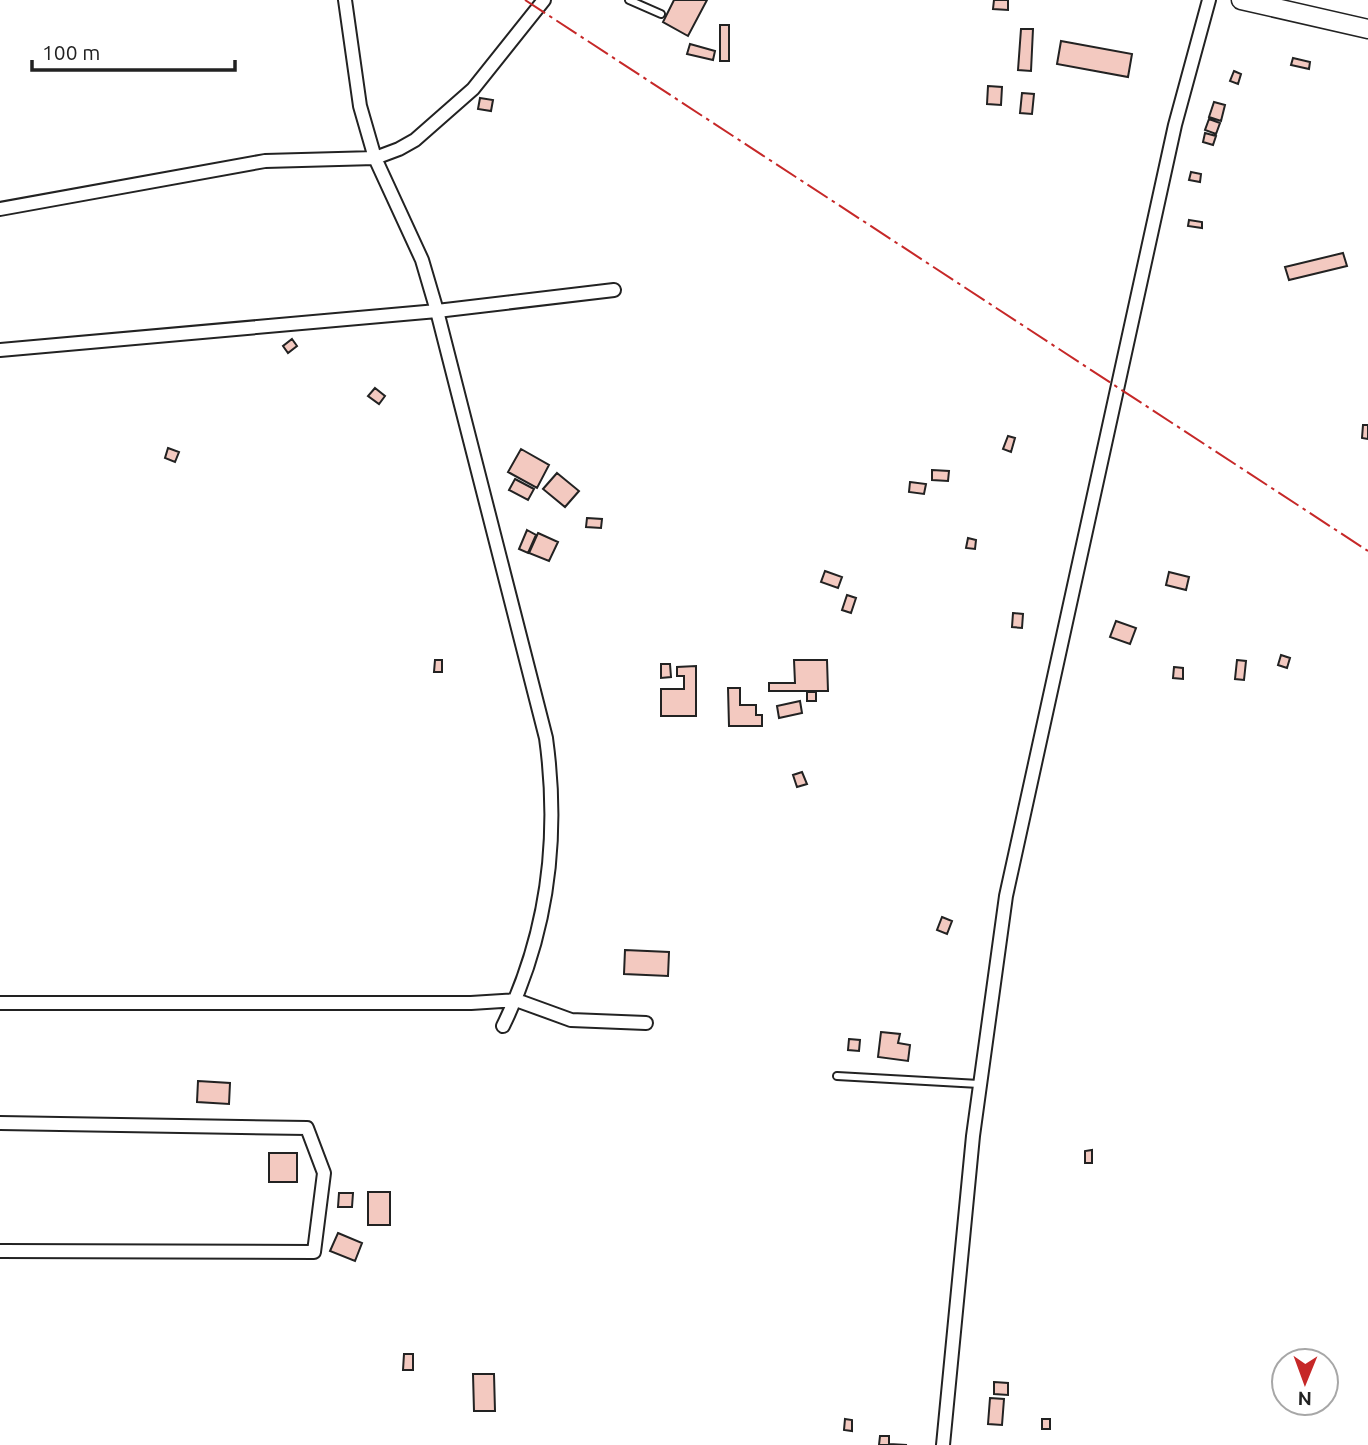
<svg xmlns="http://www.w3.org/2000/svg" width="1368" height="1445" font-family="Ubuntu,sans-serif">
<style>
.building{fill:#f3c9c0;stroke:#222;stroke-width:2}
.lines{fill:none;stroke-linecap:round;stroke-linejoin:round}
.service-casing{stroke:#222;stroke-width:10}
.minor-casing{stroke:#222;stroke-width:16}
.secondary-casing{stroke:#222;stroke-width:21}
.service{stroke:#fff;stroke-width:6}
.minor{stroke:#fff;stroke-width:12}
.secondary{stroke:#fff;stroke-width:18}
.power{stroke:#c62828;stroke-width:2;stroke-dasharray:24 5 3.5 5;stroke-linecap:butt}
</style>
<rect width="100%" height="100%" fill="#fff"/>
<path class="building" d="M674,0H707L688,36L663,22Z
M994,0H1008V10L993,9Z
M720,25H729V61H720Z
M1021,29H1033L1031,71L1018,70Z
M1061,41L1132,54L1128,77L1057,64Z
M690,44L715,51L713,60L687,54Z
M1293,58L1310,62L1309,69L1291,65Z
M1234,71L1241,74L1238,84L1230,81Z
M988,86L1002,87L1001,105L987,104Z
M1022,93L1034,94L1032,114L1020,113Z
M480,98L493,100L491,111L478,109Z
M1214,102L1225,105L1221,121L1209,117Z
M1209,119L1220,123L1216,134L1205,130Z
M1205,133L1216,136L1213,145L1203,142Z
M1191,172L1201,174L1200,182L1189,180Z
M1189,220L1202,222V228L1188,226Z
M1343,253L1347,266L1289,280L1285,267Z
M292,339L297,346L288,353L283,346Z
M375,388L385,396L379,404L368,396Z
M1363,425H1368V439L1362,438Z
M1008,436L1015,438L1011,452L1003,449Z
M168,448L179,452L175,462L165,458Z
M521,449L549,465L537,488L508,472Z
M932,470L949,471L948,481L932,480Z
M557,473L579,491L565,507L543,489Z
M515,479L534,489L528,500L509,490Z
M910,482L926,484L924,494L909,492Z
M587,518L602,519L601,528L586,527Z
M527,530L536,535L528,553L519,549Z
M538,533L558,542L549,561L529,553Z
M968,538L976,540L975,549L966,548Z
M825,571L842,577L838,588L821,582Z
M1169,572L1189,577L1186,590L1166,585Z
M847,595L856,598L851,613L842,610Z
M1013,613L1023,614L1022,628L1012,627Z
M1116,621L1136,628L1130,644L1110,637Z
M1281,655L1290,658L1287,668L1278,665Z
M435,660H442V672H434Z
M794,660H827L828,691H769V683H795Z
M1237,660L1246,661L1244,680L1235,679Z
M661,664H670L671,677L661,678Z
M696,666V716H661V689H684V676H677V667Z
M1174,667L1183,668V679L1173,678Z
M728,688H740V705H756V715H762V726H729Z
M807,692H816V701H807Z
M800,701L802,713L779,718L777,706Z
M802,772L807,784L797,787L793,775Z
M942,917L952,921L947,934L937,930Z
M625,950L669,952L668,976L624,974Z
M881,1032L900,1034L898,1043L910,1045L908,1061L878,1057Z
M849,1039L860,1040L859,1051L848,1050Z
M198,1081L230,1083L229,1104L197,1102Z
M1092,1150V1163H1085V1151Z
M269,1153H297V1182H269Z
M368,1192H390V1225H368Z
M339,1193H353L352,1207H338Z
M338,1233L362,1243L355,1261L330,1251Z
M404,1354H413V1370H403Z
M473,1374H494L495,1411H474Z
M994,1382L1008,1383V1395L994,1394Z
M990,1398L1004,1399L1002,1425L988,1424Z
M845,1419L852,1420V1431L844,1430Z
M1042,1419H1050V1429H1042Z
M880,1436H889V1444L907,1445H879Z"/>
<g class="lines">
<g class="service-casing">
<path id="service" d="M629,0L661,14
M837,1076L979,1084"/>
</g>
<g class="minor-casing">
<path id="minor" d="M345,0L360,106L375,158L422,260L437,311L546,738C560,839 548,934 503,1026
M0,209L265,161L375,158L399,149L415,140L473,89L544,0
M0,350L437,311L614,290
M0,1003H471L516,1000L571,1020L646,1023
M0,1123L307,1128L324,1173L314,1252L0,1251
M943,1445L973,1136L1006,896L1175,125L1209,0"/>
</g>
<g class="secondary-casing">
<path id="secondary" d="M1241,0L1368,29"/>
</g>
<use href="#service" class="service"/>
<use href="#minor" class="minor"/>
<use href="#secondary" class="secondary"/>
<path class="power" d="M525,0L1368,551"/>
</g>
<g transform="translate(1305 1382) rotate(181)"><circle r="33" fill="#ffffff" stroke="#a7a7a7" stroke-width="2"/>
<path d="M0-5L12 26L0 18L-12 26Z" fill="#c62828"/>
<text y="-10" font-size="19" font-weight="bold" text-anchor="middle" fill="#222222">N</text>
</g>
<path d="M32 60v10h203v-10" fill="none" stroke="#222222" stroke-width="3.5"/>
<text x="42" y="60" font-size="21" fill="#222222" stroke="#ffffff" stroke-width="5" paint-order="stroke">100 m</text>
</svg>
